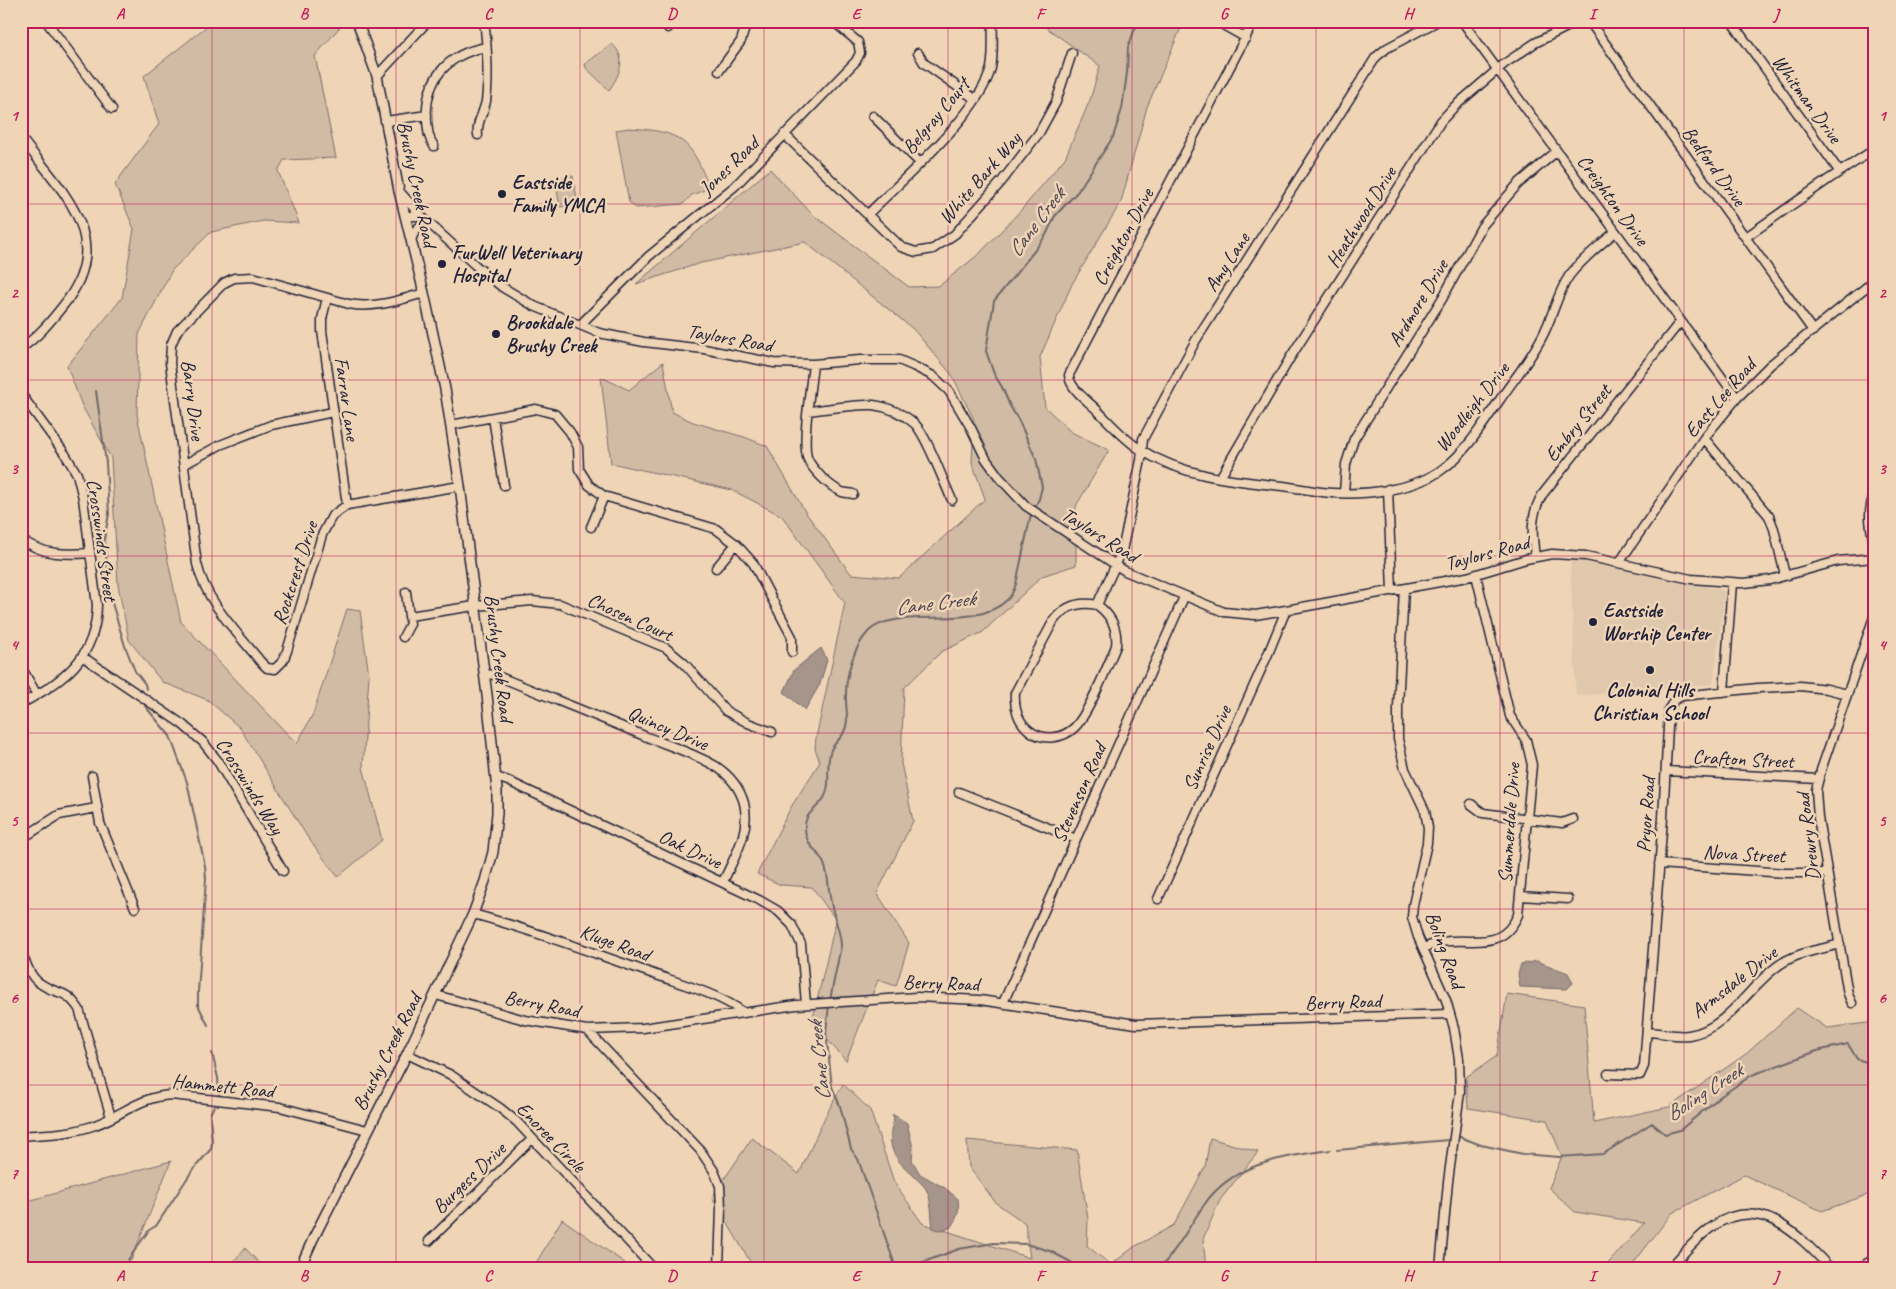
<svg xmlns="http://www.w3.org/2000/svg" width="1896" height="1289" font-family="Caveat,sans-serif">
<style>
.built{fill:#e0c8ad}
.green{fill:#d1bba4;stroke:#7a6e70}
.water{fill:#a6958a;stroke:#71676a}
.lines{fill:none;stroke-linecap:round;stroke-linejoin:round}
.stream{stroke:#71676a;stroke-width:2}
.minor-casing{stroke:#22223b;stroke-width:11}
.major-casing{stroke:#22223b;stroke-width:12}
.minor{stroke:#efd5b6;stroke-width:8}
.major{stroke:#efd5b6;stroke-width:9}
.grid{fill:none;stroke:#c2185b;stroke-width:1;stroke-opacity:0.55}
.poi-dot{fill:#22223b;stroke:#efd5b6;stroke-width:2}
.labels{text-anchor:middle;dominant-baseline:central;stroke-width:5;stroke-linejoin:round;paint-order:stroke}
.street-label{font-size:20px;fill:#22223b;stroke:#efd5b6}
.poi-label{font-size:20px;font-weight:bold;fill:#22223b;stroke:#efd5b6;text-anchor:start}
.water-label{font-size:21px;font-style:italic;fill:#4a4453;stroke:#efd5b6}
.neatline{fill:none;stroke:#c2185b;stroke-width:2}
.grid-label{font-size:16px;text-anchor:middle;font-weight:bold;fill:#c2185b}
</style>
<rect width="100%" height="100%" fill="#efd5b6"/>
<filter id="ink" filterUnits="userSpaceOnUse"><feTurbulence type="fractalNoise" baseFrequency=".02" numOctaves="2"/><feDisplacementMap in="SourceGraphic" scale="10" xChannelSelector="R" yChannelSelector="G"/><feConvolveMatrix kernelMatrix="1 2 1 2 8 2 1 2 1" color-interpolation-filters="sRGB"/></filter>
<g filter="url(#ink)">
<path class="built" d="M1570,554L1725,591L1713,684L1576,696Z"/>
<path class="green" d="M290,21H345L315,56L336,158L284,160L278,171L299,223L263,221L211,232L172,270L139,334L137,415L181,622L297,744L313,714L347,609L360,611L369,675L363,767L382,840L338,877L308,838L240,728L208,700L162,682L129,640L118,585L111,458L82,406L67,366L122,298L134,229L115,184L159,124L144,76L207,26Z
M1037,21H1184L1147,107L1121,202L1072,284L1040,357L1045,407L1071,432L1109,450L1076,506V565L1042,576L983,632L941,652L904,688L901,763L913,821L877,893L909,943L896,986L878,980L846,1061L812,1022L836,920L812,887L781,885L757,874L791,807L820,762L815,749L816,738L845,603L782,516L732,490L611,463L601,377L629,390L663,362L672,412L693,422L744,437L767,446L806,513L851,574L899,578L985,499L972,462L974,420L952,375L913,329L805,242L701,263L636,284L770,169L812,214L909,287L939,286L979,254L1023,208L1065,158L1090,100L1100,66Z
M612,44C628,58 619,76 609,90L586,68L585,64Z
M629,128C681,131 692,140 709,188L692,195L683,204L636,208L629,202L616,130Z
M573,176L578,204L560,207L555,179Z
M1507,994L1584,1005L1594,1123L1669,1107L1746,1054L1797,1008L1827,1028L1875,1022V1192L1822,1211L1744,1175L1672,1213L1630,1268H1604L1644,1223L1575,1212L1549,1188L1562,1156L1547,1120L1468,1108L1466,1077L1497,1056Z
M843,1084L870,1110L894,1182L922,1223L1030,1258L1025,1223L996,1203L969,1167L967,1140L1077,1150L1088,1219L1087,1246L1111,1265L1134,1247L1174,1225L1205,1167L1210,1138L1258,1152L1220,1200L1203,1239L1206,1268H754L712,1197L752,1138L799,1174L825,1117Z
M171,1161L128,1268H21V1203Z
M562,1219L632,1268H493L536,1263Z
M245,1248L264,1268H245L243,1266L241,1268H228Z"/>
<path class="water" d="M821,648L827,660L820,684L805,710L784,692L794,670Z
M1537,961L1568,973L1573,983L1567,989L1520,987L1518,974L1521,964Z
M892,1114L907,1123L913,1148L912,1160L920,1174L945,1188L958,1199C960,1211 957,1219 950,1228L938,1230L933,1228C931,1216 932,1199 926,1189C923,1184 917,1180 913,1175C892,1157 886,1146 894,1118Z"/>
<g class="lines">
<path class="stream" d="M96,391L106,463L109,514L104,540L112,603L125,646L135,671L145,684L146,689
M1034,509L1039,499L1042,487L1036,459L1019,421L1010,406L1002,387L994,374L986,351L994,301L1035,250L1046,235L1055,216L1078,191L1113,137L1122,109L1127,73L1128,47L1138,21
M145,706L170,736L187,782L205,866L206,879L198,992V1005L208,1025
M830,1000L841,946C841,931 833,917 831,902C828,889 829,876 824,864C819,851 805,845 805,829C804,812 816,811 824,798C832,785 825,765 831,750C834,743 841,739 844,732C850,720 845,707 846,694C846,673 854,647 869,631C895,605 975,632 1007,600C1012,596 1014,590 1016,584L1031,514
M829,1005L826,1032L832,1087L840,1106L851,1149L858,1159L896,1268
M212,1053L218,1078L219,1095
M1460,1137L1481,1145L1523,1154L1559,1157L1603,1154L1652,1123L1665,1134L1680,1130L1721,1096L1752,1075L1817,1051L1848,1044L1857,1059L1875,1065
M1337,1150L1448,1140
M128,1268V1260L149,1230L156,1226L192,1171L211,1149L212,1142L210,1114L214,1106
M907,1268L959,1249L994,1243L1026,1244L1050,1251L1082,1268
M1160,1268C1178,1249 1189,1226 1204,1205C1233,1162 1285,1157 1331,1150"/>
<g class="minor-casing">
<path id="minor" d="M46,21L112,109
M1216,21L1246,38
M1254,21L1069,375C1069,388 1088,401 1097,410C1110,423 1125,440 1141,450C1184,477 1235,481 1283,486C1299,488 1315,492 1332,493C1367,495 1416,490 1444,468C1467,451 1483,424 1499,401C1514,379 1531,359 1543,335C1553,316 1557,294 1569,276C1582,259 1599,246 1615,232
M1462,21L1737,398
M1589,21L1813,331
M1731,21L1839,171
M668,28L673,21
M918,53L924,63L975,99
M719,71L741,41L747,21
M377,76L428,21
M873,116L920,163
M386,121L427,115
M784,134L901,247L916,252L933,249L955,234L1002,181L1039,133L1056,102L1072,53
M478,135C476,122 484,113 486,101C489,79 487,42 484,21
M21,138C62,192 118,240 62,307C50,322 37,338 21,348
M434,146C428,138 428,130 427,121C424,80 447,54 486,47
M399,191L421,216
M868,214C901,181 980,113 991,68C994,53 992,36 993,21
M405,216H421L475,265L502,287L534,306L599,333L644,342L704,349L774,363L813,364L860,360H899L913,366L933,376L949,391L971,428L986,459L999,477L1026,506L1125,571L1224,612L1255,615L1286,610L1467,577L1526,559L1552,554L1586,556L1691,579L1744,583L1770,580L1838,561L1875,558
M1746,237L1829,179L1875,149
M411,239C417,228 418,224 431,226
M424,293C400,300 374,309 349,304L253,277L234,278L224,283L177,331L171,345L170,363L197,564C206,602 236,631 260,661L267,668L275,669L283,661L287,651L322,535L332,516L347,505L460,486
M327,298L322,319V331L347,505
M580,325L649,256L735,186L856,61L860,53L858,42L833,21
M813,364C811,385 802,438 807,457C811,469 830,487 842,492C845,493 849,493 853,494
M21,394L65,454L77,474L83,498L97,605C96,659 64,680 21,704
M808,411C828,409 854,404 873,405C888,407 904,414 915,424C928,438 943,481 952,500
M493,418L504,485
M451,425L536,409L555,414L570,432L578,447L579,469L589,485L604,496L716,529L736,544L753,563L792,637V652
M1704,438L1769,516L1774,529L1785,575
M185,464L220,445L271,425L333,412
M1220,478L1290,358L1441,121L1454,107L1504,64L1535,43L1579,21
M1388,489L1392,591
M1344,493L1346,464L1354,439L1442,299L1482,226L1518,184L1557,151
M1875,493C1866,511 1871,530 1875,548
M591,527L604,496
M21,539C42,555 65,555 90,553
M1535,557C1532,534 1530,516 1542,495L1680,322
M1619,563L1704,438L1737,398L1770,365L1875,280
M716,568L736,544
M1404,589L1398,707V739L1405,769L1425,811L1428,828L1427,843L1413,905L1412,917L1418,937L1446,1000L1454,1028L1459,1059L1460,1092L1448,1182L1440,1268
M1097,605C1079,601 1065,606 1054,620L1015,693C1014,707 1018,722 1030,731C1043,741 1063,739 1075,727C1089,713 1108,665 1116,646C1118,629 1111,615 1097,605L1122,551L1141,460L1143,439L1196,340L1376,57L1387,48L1438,21
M409,616L475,606L532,601L560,604L666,648L684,663L726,711L748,723L772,732
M403,637L410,624L406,592
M83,657L182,724L203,742L217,760L283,871
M21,667L37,695
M485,674L495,675C546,696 597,716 647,737C670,746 696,754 717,767C730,776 740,789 744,803C751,833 734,857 723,882
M1724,692L1732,583
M1666,771L1818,779
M92,776L100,823L135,908
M496,777L508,781L759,900L778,911L792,925L801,944L806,1004
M959,792L1076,839
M1471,804L1483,813L1562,823L1573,819
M21,839L59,815L96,808
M1659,864L1785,873H1827
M1520,896L1568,899
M1158,899L1268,654L1286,610
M473,914C533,930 590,952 648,972C678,983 717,993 743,1012
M1423,948C1429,946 1436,943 1442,942C1474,937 1501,952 1518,915L1532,765L1526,740L1510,716L1476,575
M21,951C26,962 29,977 41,984C58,996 64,987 79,1009L111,1117
M436,995L525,1020L587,1030L643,1028L796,1005L917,997L980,1000L1136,1024L1450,1014
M1003,1003L1184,597
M1852,1003L1848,994L1818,818L1816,790L1821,770L1875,614
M587,1030L700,1150L714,1171L720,1186L721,1208L719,1268
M1647,1032C1661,1032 1675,1037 1689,1035C1729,1029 1750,983 1782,963C1799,952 1820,950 1840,944
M407,1054L451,1075L500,1108L517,1122L653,1268
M1608,1074L1640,1075L1644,1066L1663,818L1669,709L1674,700L1682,696L1758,688L1800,686L1827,689L1847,694
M21,1136C46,1134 72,1134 95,1125C123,1115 139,1097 171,1095L280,1107L367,1130
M429,1241L532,1139
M1670,1268C1683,1254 1696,1238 1712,1227C1759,1193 1798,1234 1830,1268
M1860,1268L1875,1258"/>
</g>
<g class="major-casing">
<path id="major" d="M300,1268L313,1239L407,1054L473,914L485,881L493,852L497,813V790L487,695L460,486L445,389L424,293L399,191L377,76L357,21"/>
</g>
<use href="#minor" class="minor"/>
<use href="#major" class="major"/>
</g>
</g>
<path class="grid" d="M212,21V1268M396,21V1268M580,21V1268M764,21V1268M948,21V1268M1132,21V1268M1316,21V1268M1500,21V1268M1684,21V1268M21,204H1875M21,380H1875M21,556H1875M21,733H1875M21,909H1875M21,1085H1875"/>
<g class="poi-dot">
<circle cx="502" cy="194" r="5"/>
<circle cx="442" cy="264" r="5"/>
<circle cx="496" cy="334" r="5"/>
<circle cx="1593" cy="622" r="5"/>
<circle cx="1650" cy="670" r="5"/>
</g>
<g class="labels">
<g class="street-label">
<text transform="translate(1807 99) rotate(54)">Whitman Drive</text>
<text transform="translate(936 116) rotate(-50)">Belgray Court</text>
<text transform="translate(729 166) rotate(-44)">Jones Road</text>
<text transform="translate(1714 166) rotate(54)">Bedford Drive</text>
<text transform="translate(980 178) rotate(-49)">White Bark Way</text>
<text transform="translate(417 184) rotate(78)">Brushy Creek Road</text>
<text transform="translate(1613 200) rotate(54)">Creighton Drive</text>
<text transform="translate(1361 217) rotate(-58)">Heathwood Drive</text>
<text transform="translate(1123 237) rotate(-62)">Creighton Drive</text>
<text transform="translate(1227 262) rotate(-57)">Amy Lane</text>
<text transform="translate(1418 303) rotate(-59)">Ardmore Drive</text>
<text transform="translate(730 338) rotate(10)">Taylors Road</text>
<text transform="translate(1720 398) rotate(-49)">East Lee Road</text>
<text transform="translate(347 399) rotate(82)">Farrar Lane</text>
<text transform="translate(193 400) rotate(83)">Barry Drive</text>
<text transform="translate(1472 407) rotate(-52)">Woodleigh Drive</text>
<text transform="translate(1578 423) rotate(-51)">Embry Street</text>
<text transform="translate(1100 535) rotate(32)">Taylors Road</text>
<text transform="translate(102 540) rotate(82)">Crosswinds Street</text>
<text transform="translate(1487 553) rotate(-15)">Taylors Road</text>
<text transform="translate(295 573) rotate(-72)">Rockcrest Drive</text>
<text transform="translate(630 617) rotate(24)">Chosen Court</text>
<text transform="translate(499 658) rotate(83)">Brushy Creek Road</text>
<text transform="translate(668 728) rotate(23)">Quincy Drive</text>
<text transform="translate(1207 748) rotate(-66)">Sunrise Drive</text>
<text transform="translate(1743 759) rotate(3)">Crafton Street</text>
<text transform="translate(250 786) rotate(58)">Crosswinds Way</text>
<text transform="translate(1079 793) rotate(-66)">Stevenson Road</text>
<text transform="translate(1646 815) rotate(-86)">Pryor Road</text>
<text transform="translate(1509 823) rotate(-86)">Summerdale Drive</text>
<text transform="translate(1808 837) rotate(-97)">Drewry Road</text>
<text transform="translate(690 849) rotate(25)">Oak Drive</text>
<text transform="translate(1744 854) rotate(3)">Nova Street</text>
<text transform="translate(615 943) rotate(20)">Kluge Road</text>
<text transform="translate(1445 950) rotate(70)">Boling Road</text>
<text transform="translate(1734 982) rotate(-38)">Armsdale Drive</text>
<text transform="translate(941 983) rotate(2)">Berry Road</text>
<text transform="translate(1343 1002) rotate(-2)">Berry Road</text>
<text transform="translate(542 1004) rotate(11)">Berry Road</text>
<text transform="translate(387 1052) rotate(-63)">Brushy Creek Road</text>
<text transform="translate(223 1086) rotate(6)">Hammett Road</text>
<text transform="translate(551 1137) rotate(46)">Enoree Circle</text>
<text transform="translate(469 1178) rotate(-44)">Burgess Drive</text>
</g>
<g class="poi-label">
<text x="512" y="182">Eastside<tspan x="512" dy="23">Family YMCA</tspan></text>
<text x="452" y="252">FurWell Veterinary<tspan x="452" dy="23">Hospital</tspan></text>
<text x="506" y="322">Brookdale<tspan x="506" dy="23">Brushy Creek</tspan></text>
<text x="1603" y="610">Eastside<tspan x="1603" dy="23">Worship Center</tspan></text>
<text x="1650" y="690" text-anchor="middle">Colonial Hills<tspan x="1650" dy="23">Christian School</tspan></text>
</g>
<g class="water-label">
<text transform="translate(1036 222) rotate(-53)">Cane Creek</text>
<text transform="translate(935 603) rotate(-7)">Cane Creek</text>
<text transform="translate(819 1061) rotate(-96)">Cane Creek</text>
<text transform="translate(1704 1092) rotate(-33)">Boling Creek</text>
</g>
</g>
<rect width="1896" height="1289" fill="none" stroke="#efd5b6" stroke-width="55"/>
<rect x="28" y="28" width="1840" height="1234" class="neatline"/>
<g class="grid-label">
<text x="120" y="19">A</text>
<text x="304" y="19">B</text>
<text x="488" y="19">C</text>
<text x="672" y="19">D</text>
<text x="856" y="19">E</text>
<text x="1040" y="19">F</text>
<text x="1224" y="19">G</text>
<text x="1408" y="19">H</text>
<text x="1592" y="19">I</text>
<text x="1776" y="19">J</text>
<text x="14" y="121">1</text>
<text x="1882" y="121">1</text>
<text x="14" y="298">2</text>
<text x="1882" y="298">2</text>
<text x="14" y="474">3</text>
<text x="1882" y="474">3</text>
<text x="14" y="650">4</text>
<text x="1882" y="650">4</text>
<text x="14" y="826">5</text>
<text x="1882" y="826">5</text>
<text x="14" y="1003">6</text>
<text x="1882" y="1003">6</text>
<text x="14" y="1179">7</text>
<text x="1882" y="1179">7</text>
<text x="120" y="1281">A</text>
<text x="304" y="1281">B</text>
<text x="488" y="1281">C</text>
<text x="672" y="1281">D</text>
<text x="856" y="1281">E</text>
<text x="1040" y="1281">F</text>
<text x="1224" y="1281">G</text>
<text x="1408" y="1281">H</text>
<text x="1592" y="1281">I</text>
<text x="1776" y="1281">J</text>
</g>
</svg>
